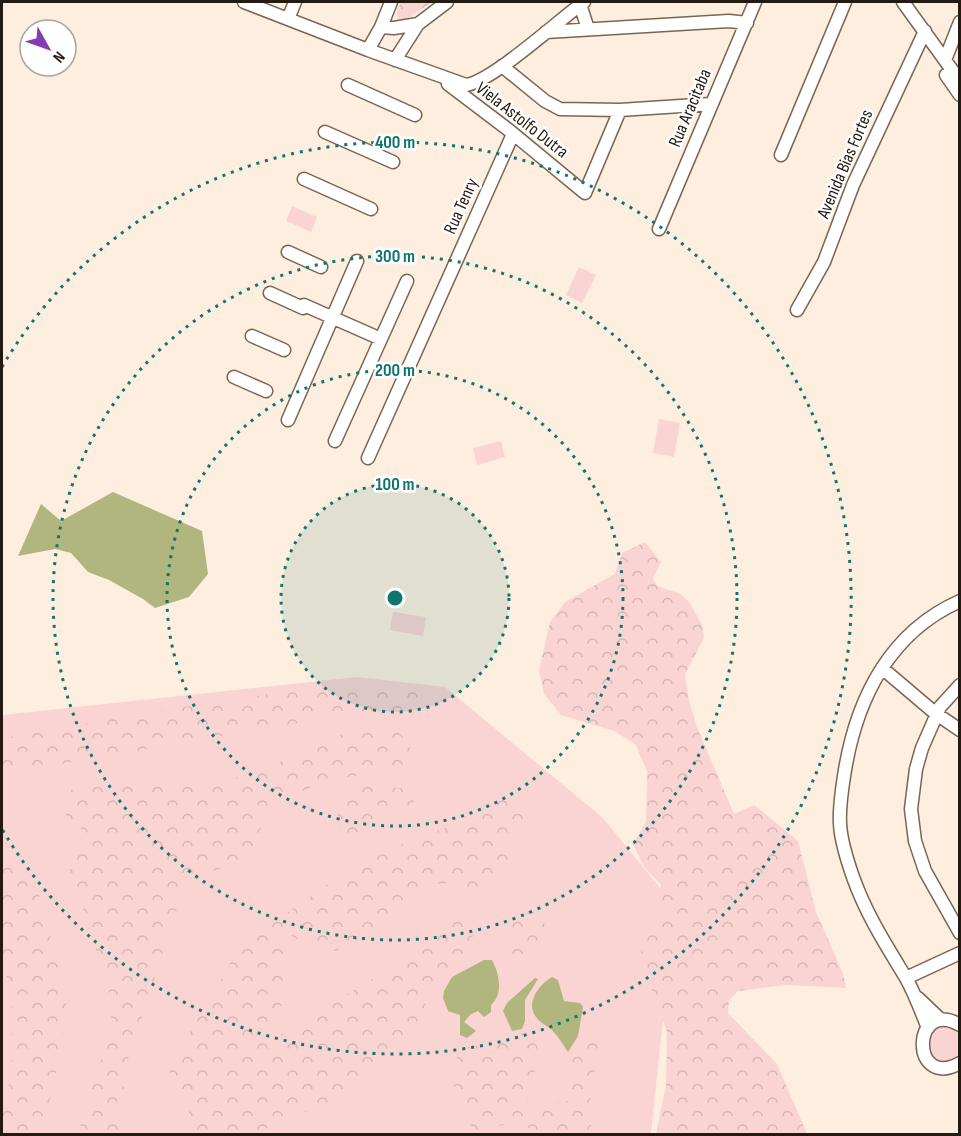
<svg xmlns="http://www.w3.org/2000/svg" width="961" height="1136" font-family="'Sofia Sans Condensed',sans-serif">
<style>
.grass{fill:#fad4d3}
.forest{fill:url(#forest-crowns)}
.water{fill:#b1b67f}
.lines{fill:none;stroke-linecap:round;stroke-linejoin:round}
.minor-casing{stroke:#7a6551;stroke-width:15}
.minor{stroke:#fff;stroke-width:12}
.ring{fill:none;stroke:#0f766e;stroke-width:3;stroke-dasharray:3 6}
.labels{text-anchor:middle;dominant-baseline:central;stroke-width:5;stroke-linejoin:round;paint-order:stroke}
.street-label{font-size:18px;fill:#231b12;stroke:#fff}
.centre{fill:#0f766e;stroke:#fff;stroke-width:3}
.ring-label{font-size:18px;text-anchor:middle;font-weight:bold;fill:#0f766e;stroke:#fff;stroke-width:5;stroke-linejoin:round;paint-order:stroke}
</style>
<defs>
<pattern id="forest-crowns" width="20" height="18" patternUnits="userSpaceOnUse" patternTransform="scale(1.5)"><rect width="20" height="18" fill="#fad4d3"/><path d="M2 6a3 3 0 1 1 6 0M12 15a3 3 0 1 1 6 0" fill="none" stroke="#d6b5b4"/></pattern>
</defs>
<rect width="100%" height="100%" fill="#fdeee0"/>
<path class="grass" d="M292,206L317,217L311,232L286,221Z
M579,267L596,275L582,303L566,295Z
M659,419L680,423L674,457L653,453Z
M501,441L505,457L477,465L473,448Z
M393,612L426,617L423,636L390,630Z
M357,677L445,687L603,818L675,906L651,1134H2V715Z
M942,1024L959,1030V1057C947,1066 939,1063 928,1054C927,1036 925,1034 942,1024Z"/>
<path class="forest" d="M401,2H432L404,21H401C394,14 398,9 401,2Z
M645,542L661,562L653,578L657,586L681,594L690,603L702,625L704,638L685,674L689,701L697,727L734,814L754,805L798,841L816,912L843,973L846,988L787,985L738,991L729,1000L728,1013L777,1064L807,1134H656L666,1085L667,1032L640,957L646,933L661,911V885L644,867L633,844L646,822L647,771L635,744L614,731L561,715L544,694L539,670L550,622L565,602L615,574L622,553Z
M301,689H363L425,692L417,707L401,714L357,713L15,772L2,777V744L13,736L131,715Z
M381,725L393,726L410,745L413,759L406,769C363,774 299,780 268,815C257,828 259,848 245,859C232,871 207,868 193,878C190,880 187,885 184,888L127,1062L117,1071L124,1088C107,1113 123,1112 118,1134H79L81,1122L109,1036L112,1010L107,984L70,869L72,855L89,834L67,819L61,794L97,781L165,784L210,783L250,775L355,729Z
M375,785L413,790L414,805L344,838L327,834L351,792L362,787Z
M494,797H508L532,826L507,840L510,866L502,875L489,879L470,897L449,883L423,885L362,937L336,951L311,948L289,934L280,941C286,961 293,986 281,1006C276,1014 268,1021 262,1028L270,1041L427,946L454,918L469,919L478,926L464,953L429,997L412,1033L402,1045L364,1083L339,1102L324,1104L253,1134H160L163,1129L175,1131L189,1122C191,1099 182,1093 168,1078L171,1065L234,957L252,938L343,873L413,839L463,822Z
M17,861L37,887L67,997L60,1055L42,1134H2V1118L12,1066V1003L2,952V867Z
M526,907C531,919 540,922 552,927L544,938L540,952L535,957L511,966C502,949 512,926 516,908Z
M528,1030L535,1040L539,1052L527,1104L569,1101L568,1052L578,1051L593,1031L598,1048L590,1101L591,1127L584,1134H537L524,1125L510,1124L497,1126L485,1132L473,1128L458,1106L457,1092L450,1080L458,1055L468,1047L506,1041Z"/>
<path class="water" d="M113,492L202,531L208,574L189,597L155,608L143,599L109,580L88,572L71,553L55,549L18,556L41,504L61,521Z
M484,960H492C499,973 504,994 491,1005V1012L484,1017L478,1011L471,1014L464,1022L476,1031L467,1038L460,1035V1015L448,1011L443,998L444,991L452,977Z
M552,977L558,980L564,1001L580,1003L583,1007L578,1036L568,1052C563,1044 557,1035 551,1029C546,1025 539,1022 536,1017C525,1002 539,985 552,977Z
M535,978L538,979L525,1000V1021L522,1029L512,1031L503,1011L507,1003Z"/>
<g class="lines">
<g class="minor-casing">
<path id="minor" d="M244,2L368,50L466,85C493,81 559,20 584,2
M903,2L960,81
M580,4L588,29
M288,19L295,2
M381,27L394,28L418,24
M546,32L729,21L747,23
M368,50L381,27L391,2
M395,60L418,24L447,2
M945,60L960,22
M502,66L545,101L560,109L620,110L711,104
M946,75L960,95
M448,84L510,131L585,193L620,110
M348,85L415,115
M325,132L393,162
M781,155L845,2
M304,179L371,209
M659,229L755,2
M288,252L321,267
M270,293L303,308
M304,305L381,339
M797,310L824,262L853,185L925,31
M252,336L284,350
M234,377L266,391
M288,420L357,261
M335,441L407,281
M368,458L513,134
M882,668L935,713L960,730
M960,685L940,707L922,748L916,769L911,809L915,841L925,871L960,933
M906,978L960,953
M918,998L941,1020
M960,1025C911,997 910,1091 960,1063
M928,1028C921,1011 915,994 906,978C886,945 866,914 853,877C847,860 841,842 840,824C839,806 842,788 845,770C857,698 890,632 960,601"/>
</g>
<use href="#minor" class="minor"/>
</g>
<circle cx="395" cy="598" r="114" fill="#0f766e" fill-opacity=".12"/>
<g class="ring">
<circle cx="395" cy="598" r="114"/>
<circle cx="395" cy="598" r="228"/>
<circle cx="395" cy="598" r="342"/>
<path d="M2 367A456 456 0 1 1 2 829"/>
</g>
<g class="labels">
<g class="street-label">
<text transform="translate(690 108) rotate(-67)">Rua Aracitaba</text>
<text transform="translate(522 120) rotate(38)">Viela Astolfo Dutra</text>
<text transform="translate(845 164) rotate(-67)">Avenida Bias Fortes</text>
<text transform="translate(461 206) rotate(-66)">Rua Tenry</text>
</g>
</g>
<circle cx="395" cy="598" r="9" class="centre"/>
<g class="ring-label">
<text x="395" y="148">400 m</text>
<text x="395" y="262">300 m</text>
<text x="395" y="376">200 m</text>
<text x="395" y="490">100 m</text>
</g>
<rect width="961" height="1136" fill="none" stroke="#231b12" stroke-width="6"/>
<g transform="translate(48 48) rotate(130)"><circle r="28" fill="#ffffff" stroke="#a7a4a0" stroke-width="1.5"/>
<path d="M0-4.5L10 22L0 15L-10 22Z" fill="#833db1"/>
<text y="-9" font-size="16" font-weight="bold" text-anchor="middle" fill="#231b12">N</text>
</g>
</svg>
